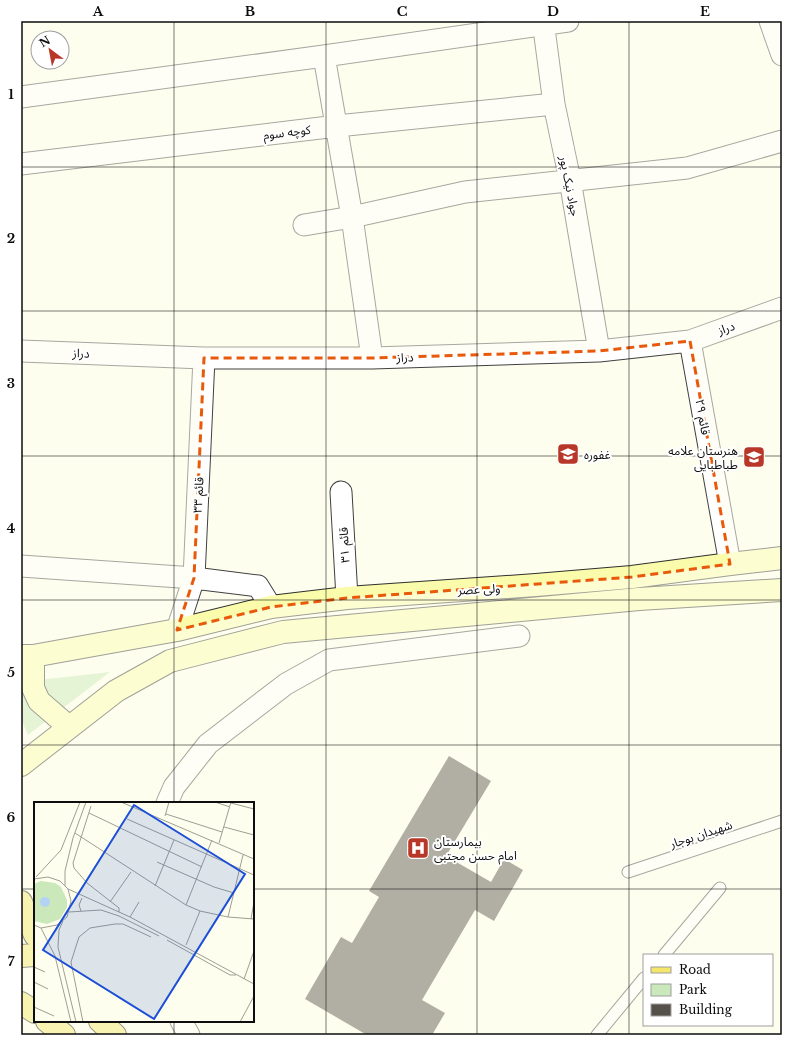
<svg xmlns="http://www.w3.org/2000/svg" width="803" height="1056" font-family="'Libre Baskerville','Noto Sans Arabic',serif">
<style>
.green{fill:#cae8b9}
.building{fill:#55504a}
.lines{fill:none;stroke-linecap:round;stroke-linejoin:round}
.lane-casing{stroke:#404040;stroke-width:13}
.street-casing{stroke:#404040;stroke-width:23}
.secondary-casing{stroke:#2f2f2f;stroke-width:24}
.primary-casing{stroke:#1e1e1e;stroke-width:24}
.lane{stroke:#fff;stroke-width:11}
.street{stroke:#fff;stroke-width:21}
.secondary{stroke:#fafcab;stroke-width:22}
.primary{stroke:#f4e668;stroke-width:22}
.marked{fill:none;stroke:#e8590c;stroke-width:3;stroke-dasharray:8 5;stroke-linejoin:round}
.grid{fill:none;stroke:#0d0d0d;stroke-width:1;stroke-opacity:0.55}
.labels{text-anchor:middle;dominant-baseline:central;stroke-width:4;stroke-linejoin:round;paint-order:stroke}
.street-label{font-size:12px;fill:#0d0d0d;stroke:#fff}
.poi-label{font-size:12px;fill:#0d0d0d;stroke:#fff;text-anchor:start}
.inset-road{fill:none;stroke:#9e9e94;stroke-width:1}
.view{fill:#1d4ed8;fill-opacity:0.15;stroke:#1d4ed8;stroke-width:2}
.inset-edge{fill:none;stroke:#0d0d0d;stroke-width:2}
.neatline{fill:none;stroke:#0d0d0d;stroke-width:1.5}
.grid-label{font-size:13px;text-anchor:middle;font-weight:bold;fill:#0d0d0d}
</style>
<rect width="100%" height="100%" fill="#fefeee"/>
<path class="green" d="M110,672L28,735L21,719V682Z"/>
<path class="building" d="M449,756L491,781L446,856L491,882L504,859L523,870L494,921L475,910L422,1000L445,1013L432,1035H367L305,999L341,937L352,943L379,897L369,891Z"/>
<g class="lines">
<g class="lane-casing">
<path id="lane" d="M628,872L782,821
M664,955L720,888
M597,1035L644,978"/>
</g>
<g class="street-casing">
<path id="street" d="M543,21L554,104L570,180L599,351
M770,21L782,55
M324,56L352,217L372,358
M21,97L324,56L568,21
M21,164L337,126L554,104
M304,225L352,217L465,192L687,168L782,141
M690,341L730,564
M21,351L204,358H372L599,351L690,341L782,308
M341,492L347,598
M21,566L194,578L258,586L271,607
M177,630L194,578L204,358
M167,803L174,787L208,744L286,684L329,660L519,636
M181,1021L189,1035"/>
</g>
<g class="secondary-casing">
<path id="secondary" d="M21,656H33L177,630L271,607L347,598L536,585L632,577L730,564L782,558
M33,656V688L39,701L69,727
M21,765L116,691L170,661L283,632L639,599L782,590"/>
</g>
<g class="primary-casing">
<path id="primary" d="M21,902L35,935
M21,956L35,955
M21,1003L35,1012
M47,1021L64,1035
M100,1021L115,1035"/>
</g>
<use href="#lane" class="lane"/>
<use href="#street" class="street"/>
<use href="#secondary" class="secondary"/>
<use href="#primary" class="primary"/>
</g>
<path d="M0 0H803V1056H0ZM690,341L730,564L632,577L347,598L271,607L177,630L194,578L204,358H372L599,351Z" fill="#fefeee" fill-opacity=".55" fill-rule="evenodd"/>
<path class="marked" d="M690,341L730,564L632,577L347,598L271,607L177,630L194,578L204,358H372L599,351Z"/>
<path class="grid" d="M174,21V803M326,21V1035M477,21V1035M629,21V1035M21,167H782M21,311H782M21,456H782M21,600H782M21,745H782M21,889H35M253,889H782M174,1021V1035"/>
<defs>
<g id="school-square" transform="scale(1.15)"><rect x="-9" y="-9" width="18" height="18" rx="4" fill="#b93729" stroke="#fff"/><path d="M0-5L7-2L0 1L-7-2ZM-4 1L0 2.5L4 1V4Q0 6-4 4Z" fill="#fff"/></g>
<g id="hospital-square" transform="scale(1.15)"><rect x="-9" y="-9" width="18" height="18" rx="4" fill="#b93729" stroke="#fff"/><path d="M-5-5h3v3.5h4V-5h3V5h-3V1.5h-4V5h-3Z" fill="#fff"/></g>
</defs>
<g fill-rule="evenodd">
<use href="#school-square" x="568" y="454"/>
<use href="#school-square" x="754" y="457"/>
<use href="#hospital-square" x="418" y="848"/>
</g>
<g class="labels">
<g class="street-label">
<text transform="translate(287 132) rotate(-7)">کوچه سوم</text>
<text transform="translate(570 186) rotate(79)">جواد نیک پور</text>
<text transform="translate(726 328) rotate(-19)">دراز</text>
<text transform="translate(81 353) rotate(2)">دراز</text>
<text transform="translate(405 357) rotate(-2)">دراز</text>
<text transform="translate(703 417) rotate(80)">قائم ۲۹</text>
<text transform="translate(198 495) rotate(-87)">قائم ۳۳</text>
<text transform="translate(344 545) rotate(-93)">قائم ۳۱</text>
<text transform="translate(479 589) rotate(-3)">ولی عصر</text>
<text transform="translate(701 834) rotate(-18)">شهیدان بوجار</text>
</g>
<g class="poi-label">
<text x="738" y="450" text-anchor="end">هنرستان علامه<tspan x="738" dy="14">طباطبایی</tspan></text>
<text x="584" y="454">غفوره</text>
<text x="434" y="841">بیمارستان<tspan x="434" dy="14">امام حسن مجتبی</tspan></text>
</g>
</g>
<g transform="translate(34 802)">
<rect width="220" height="220" fill="#fefeee"/>
<path d="M7,79L21,81L27,85L33,98V105L26,117L13,122L0,119V82Z" fill="#cae8b9"/>
<path d="M6 100a5 5 0 1 1 10 0a5 5 0 1 1-10 0Z" fill="#b4d3f4"/>
<path class="inset-road" d="M87,0L220,57M181,0L196,5M197,1L220,7M57,4L39,61L40,66L53,81L85,106V110M55,11L168,65M132,12L188,30M131,14L135,0M93,17L220,73M190,25L220,33M41,31L152,103L166,109L194,115L220,117M185,41L197,0M123,60L180,85L200,91M2,75L27,48L46,0M0,77L14,75L26,79L34,87L37,99L33,115L23,123L7,126L0,123M31,84V69L39,36L52,0M121,84L140,38M34,87L96,115L220,182M76,100L97,70M152,103L178,38M47,109L45,103L48,96M35,110L67,108L85,114L125,134M96,115L105,100M194,115L209,53M217,117L220,100M29,119L25,128L24,145L42,220M7,126L21,154L37,220M133,138L196,173H202M152,143L166,109M0,165L11,170M210,177L220,149M0,180L14,187M0,205L20,214M49,220L37,160L45,135L56,126L81,122H89L117,135M206,220L220,194"/>
<path class="view" d="M100,3L211,72L120,217L9,148Z"/>
<rect width="220" height="220" class="inset-edge"/>
</g>
<rect width="803" height="1056" fill="none" stroke="#ffffff" stroke-width="44"/>
<rect x="643" y="954" width="130" height="72" fill="#ffffff" stroke="#9e9e9e"/>
<rect x="651" y="967" width="20" height="6" fill="#f4e668" stroke="#9e9e9e"/>
<text x="679" y="974" font-size="12" fill="#0d0d0d">Road</text>
<rect x="651" y="984" width="20" height="12" fill="#cae8b9" stroke="#9e9e9e"/>
<text x="679" y="994" font-size="12" fill="#0d0d0d">Park</text>
<rect x="651" y="1004" width="20" height="12" fill="#55504a" stroke="#9e9e9e"/>
<text x="679" y="1014" font-size="12" fill="#0d0d0d">Building</text>
<g transform="translate(50 50) rotate(328)"><circle r="19" fill="#ffffff" stroke="#9e9e9e"/>
<path d="M0-3L7 15L0 10L-7 15Z" fill="#b93729"/>
<text y="-6" font-size="11" font-weight="bold" text-anchor="middle" fill="#0d0d0d">N</text>
</g>
<rect x="22" y="22" width="759" height="1012" class="neatline"/>
<g class="grid-label">
<text x="98" y="16">A</text>
<text x="250" y="16">B</text>
<text x="402" y="16">C</text>
<text x="553" y="16">D</text>
<text x="705" y="16">E</text>
<text x="11" y="99">1</text>
<text x="11" y="243">2</text>
<text x="11" y="388">3</text>
<text x="11" y="533">4</text>
<text x="11" y="677">5</text>
<text x="11" y="822">6</text>
<text x="11" y="966">7</text>
</g>
</svg>
